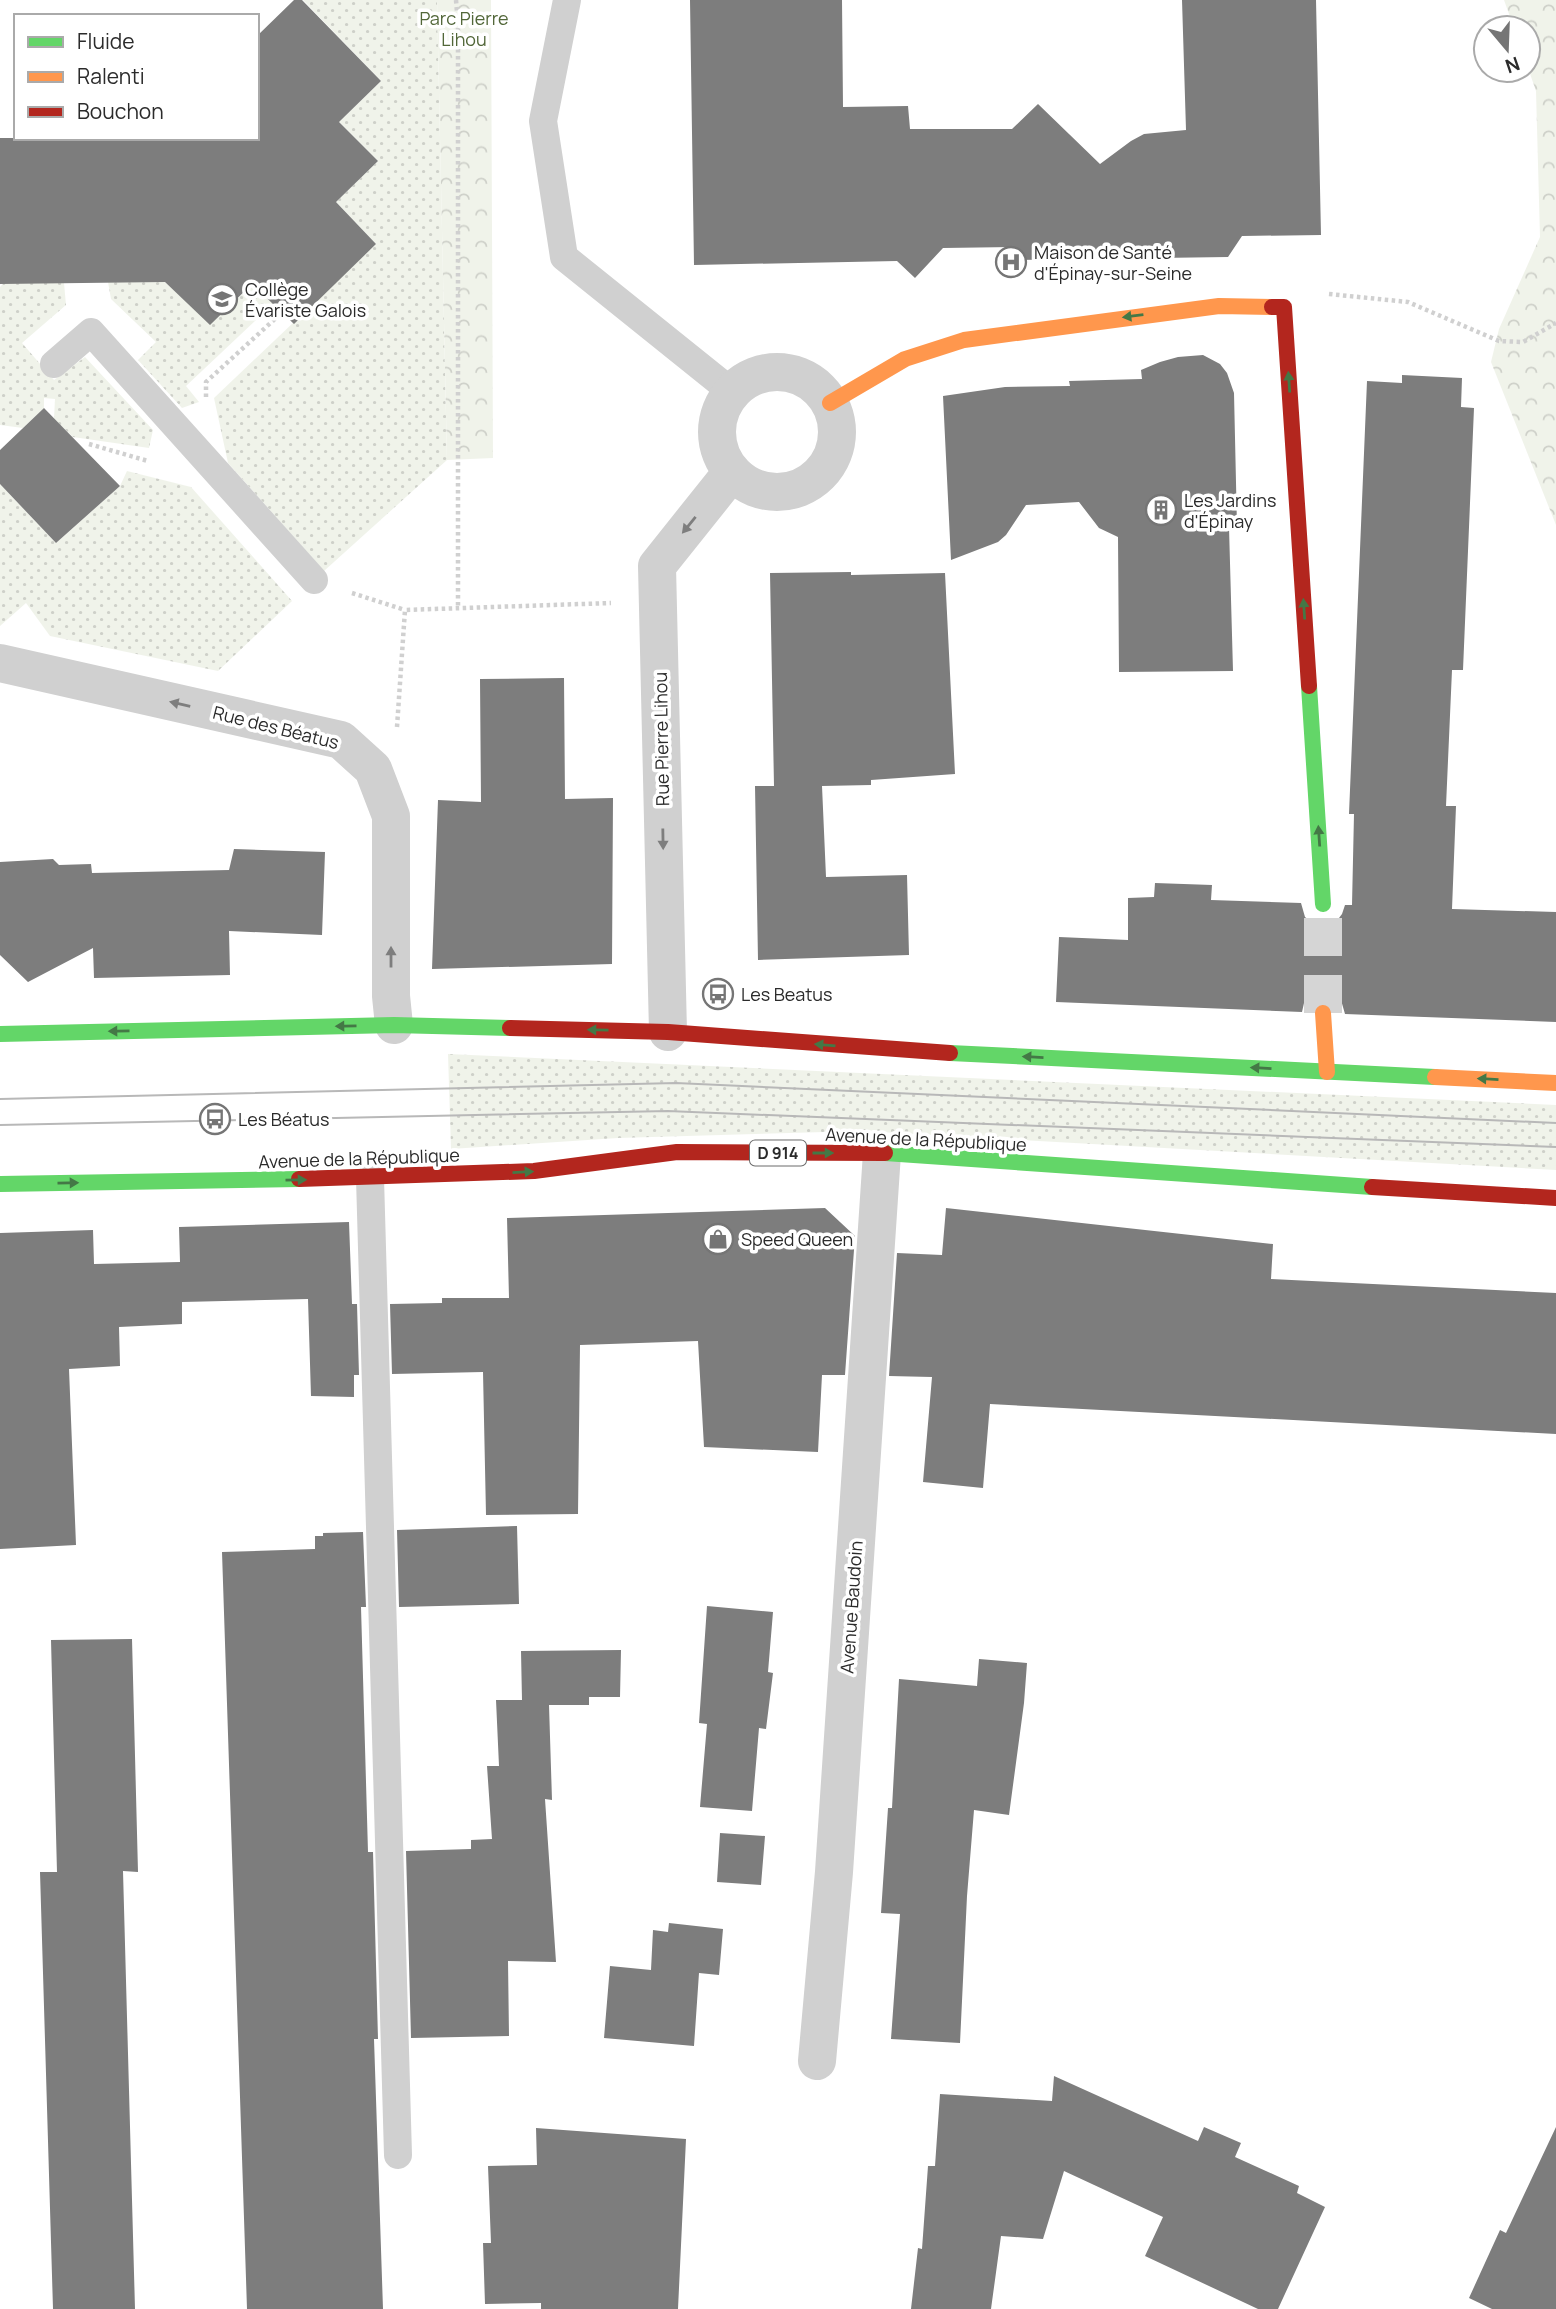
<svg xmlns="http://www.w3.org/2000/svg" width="1556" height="2309" font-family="Manrope,sans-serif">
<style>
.grass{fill:url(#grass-dots)}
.forest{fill:url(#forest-crowns)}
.building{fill:#7d7d7d}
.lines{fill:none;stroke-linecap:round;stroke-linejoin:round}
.secondary-tunnel{stroke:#d5d5d5;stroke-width:38;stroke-dasharray:38 19;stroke-linecap:butt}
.path{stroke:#d0d0d0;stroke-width:4.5;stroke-dasharray:3.5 3.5;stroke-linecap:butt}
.lane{stroke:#d0d0d0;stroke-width:28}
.street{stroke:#d0d0d0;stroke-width:38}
.fast{stroke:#63d668;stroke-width:16}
.slow{stroke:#ff974d;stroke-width:16}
.jam{stroke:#b3261e;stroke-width:16}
.tram{stroke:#b8b8b8;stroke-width:2}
.oneway{fill:#447846}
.oneway2{fill:#7e7e7e}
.labels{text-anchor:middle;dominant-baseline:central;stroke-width:7;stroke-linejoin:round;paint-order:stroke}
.shield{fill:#fff;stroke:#6b6b6b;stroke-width:2}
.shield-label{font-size:16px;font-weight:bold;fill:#2b2b2b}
.park-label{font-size:18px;fill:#526739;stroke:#fff}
.poi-label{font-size:18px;fill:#2b2b2b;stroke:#fff;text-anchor:start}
.street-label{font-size:18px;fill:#2b2b2b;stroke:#fff}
</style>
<defs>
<pattern id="grass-dots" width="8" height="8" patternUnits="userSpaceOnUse" patternTransform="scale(1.75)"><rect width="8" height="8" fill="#f0f3ea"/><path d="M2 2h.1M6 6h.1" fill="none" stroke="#ced0c9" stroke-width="1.8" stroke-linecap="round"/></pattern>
<pattern id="forest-crowns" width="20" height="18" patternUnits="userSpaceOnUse" patternTransform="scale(1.75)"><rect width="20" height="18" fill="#f0f3ea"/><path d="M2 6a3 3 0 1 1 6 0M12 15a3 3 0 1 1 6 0" fill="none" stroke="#ced0c9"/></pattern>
</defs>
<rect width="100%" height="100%" fill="#fff"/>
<path class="grass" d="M303,0H437L447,460L324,571L228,463L214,398L376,244L336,202L378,161L339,122L381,81Z
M108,282H165L210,324L252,285L273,304L186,386L199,402L182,408L138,360L156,342L111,299Z
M4,283H64L66,305L22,343L54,380L85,357L153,430L149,448L73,437L54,419L55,399L44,398V408L23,428L0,425V287Z
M127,471L191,487L292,601L218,671L50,636L26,603L0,626V484L56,543L120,486Z
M448,1054L1556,1105V1170L861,1131L618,1138L451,1149Z"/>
<path class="forest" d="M437,0H491L493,458L447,460Z
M1504,0H1556V525L1491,362L1499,329L1540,237L1536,91L1528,68V28H1514Z"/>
<path class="building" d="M294,0H302L381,81L339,122L378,161L336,202L376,244L294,324L252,284L210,325L165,282L0,284V138H257V36Z
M690,0H842L843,107L908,106L910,129H1012L1038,104L1100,164L1131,141L1144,134L1186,130L1182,0H1316L1321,235L1242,236L1228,257L1014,260L1013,247L943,248L915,278L897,261L694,265Z
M1203,355L1220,364L1227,373L1234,393L1237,527H1229L1233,671L1119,672L1118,537L1099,528L1079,502L1026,505L1006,535L998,542L951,560L943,396L1005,387L1070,386L1069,381L1142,379L1141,370L1160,362L1178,357Z
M1402,375L1462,378L1461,407L1474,408L1463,670H1452L1446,806H1456L1452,909L1556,912V1022L1345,1014L1341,1000L1333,994L1322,991L1310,995L1304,1003L1302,1012L1056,1002L1059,937L1128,940V898L1154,897L1155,883L1212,885L1211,900L1301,903L1305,917L1314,924L1324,926L1336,922L1342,914L1345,905H1352L1354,814H1349L1367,381L1402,383Z
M44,408L120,486L56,543L0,484V450Z
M851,572V575L945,573L955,774L871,780V785L822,786L826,877L907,875L909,955L758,960L755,786H774L770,573Z
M564,678L565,799L613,798L612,964L432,969L438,800L481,802L480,679Z
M234,849L325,852L322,935L229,931L230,975L94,978L93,948L28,982L0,955V862L53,859L59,865L91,864L92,873L229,870Z
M825,1208L855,1236L845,1375H822L818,1452L704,1447L698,1341L580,1345L578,1514L486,1515L483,1372L392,1374L390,1304L442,1303V1298H509L507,1218Z
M946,1208L1273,1244L1271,1279L1556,1293V1434L990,1404L983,1488L923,1482L932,1377L889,1376L897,1253L942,1255Z
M349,1222L352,1304H357L359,1375H354V1397L311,1396L308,1299L182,1302V1324L119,1327L120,1366L69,1369L76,1545L0,1549V1233L93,1230L94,1264L180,1262L179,1227Z
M517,1526L519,1604L399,1607L397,1530Z
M363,1532L366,1607H361L368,1852H373L378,2039H374L383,2309H247L222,1552L315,1549V1536H323V1533Z
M707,1606L773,1612L768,1672L773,1673L766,1729L759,1728L752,1811L700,1807L707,1724L699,1723Z
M132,1639L138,1872L123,1871L135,2309H53L40,1872H57L51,1640Z
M621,1650L620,1697H589V1705H549L552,1800L545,1799L556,1962L508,1961L509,2036L411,2038L406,1851L471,1849V1840L492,1839L487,1766H499L496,1700H522L521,1651Z
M979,1659L1027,1663L1024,1703L1009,1815L974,1810L967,1896L960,2043L891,2039L900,1914L881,1913L888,1808H892L899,1679L977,1686Z
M720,1833L765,1836L761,1885L717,1882Z
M669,1923L723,1929L719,1975L699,1973L694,2046L604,2038L610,1966L651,1970L653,1930L668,1932Z
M1054,2076L1198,2141L1204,2127L1241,2143L1235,2157L1299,2186L1297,2193L1325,2207L1278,2309H1258L1145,2256L1163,2217L1064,2171L1043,2239L1001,2236L991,2309H911L918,2248L922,2249L928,2166H935L940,2094L1052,2101Z
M1556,2127V2309H1492L1469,2298L1500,2230L1506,2233Z
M536,2128L686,2139L678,2309H541V2303L485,2304L483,2243H491L488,2166L537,2165Z"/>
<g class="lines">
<path class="secondary-tunnel" d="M1323,1013V904"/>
<path class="path" d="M456,0L458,24V608
M1329,294L1408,302L1499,341L1523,342L1556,323
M206,397V382L277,317
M89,444L148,461
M352,593L405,610
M397,727L405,610L611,603"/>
<path class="lane" d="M567,0L543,121L564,257L732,392
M54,364L91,332L314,580
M370,1178L398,2155"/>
<path class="street" d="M717 432a60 60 0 1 1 120 0a60 60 0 1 1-120 0Z
M0,663L341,740L373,769L391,816V996L394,1025
M668,1032L657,566L732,472
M817,2061L834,1872L882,1153"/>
<path class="fast" d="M1309,686L1323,904
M0,1034L394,1025L510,1028
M950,1053L1435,1077
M885,1153L1372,1187
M0,1184L299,1179"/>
<path class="slow" d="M830,403L905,359L964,340L1219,306L1272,307
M1323,1013L1327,1072
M1435,1077L1556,1083"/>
<path class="jam" d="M1272,307H1284L1309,686
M510,1028L668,1032L950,1053
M299,1179L534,1171L677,1152L885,1153
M1372,1187L1556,1198"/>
<path class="tram" d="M0,1099L676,1083L1556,1123
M0,1125L668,1111L1556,1147"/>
</g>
<defs><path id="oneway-solid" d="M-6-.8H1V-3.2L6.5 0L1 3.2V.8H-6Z" transform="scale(1.75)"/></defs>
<g class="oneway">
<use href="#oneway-solid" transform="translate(1133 316) rotate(173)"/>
<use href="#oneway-solid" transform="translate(1289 382) rotate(-94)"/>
<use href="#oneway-solid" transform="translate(1304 609) rotate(-94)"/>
<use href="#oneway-solid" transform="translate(1319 836) rotate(-94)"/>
<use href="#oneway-solid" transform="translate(346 1026) rotate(179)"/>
<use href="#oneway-solid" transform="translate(598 1030) rotate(-179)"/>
<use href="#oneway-solid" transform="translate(119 1031) rotate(179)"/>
<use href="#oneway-solid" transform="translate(825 1045) rotate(-175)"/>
<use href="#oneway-solid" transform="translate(1033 1057) rotate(-177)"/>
<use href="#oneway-solid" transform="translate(1261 1068) rotate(-177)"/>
<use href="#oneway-solid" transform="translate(1488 1079) rotate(-177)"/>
<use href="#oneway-solid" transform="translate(823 1153)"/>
<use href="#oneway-solid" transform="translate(523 1172) rotate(-3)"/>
<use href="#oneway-solid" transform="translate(296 1180) rotate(-1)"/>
<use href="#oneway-solid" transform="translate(68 1183) rotate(-1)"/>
</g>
<g class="oneway2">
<use href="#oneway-solid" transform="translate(689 525) rotate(129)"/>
<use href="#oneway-solid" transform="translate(180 704) rotate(-167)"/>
<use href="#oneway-solid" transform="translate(663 839) rotate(89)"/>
<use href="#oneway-solid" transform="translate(391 957) rotate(-90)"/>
</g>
<defs>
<g id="hospital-ring" transform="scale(1.575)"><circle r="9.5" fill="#fff" stroke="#757575" stroke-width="1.5"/><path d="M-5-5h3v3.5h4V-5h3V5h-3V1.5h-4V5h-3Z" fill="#757575"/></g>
<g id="school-ring" transform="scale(1.575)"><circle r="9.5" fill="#fff" stroke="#757575" stroke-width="1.5"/><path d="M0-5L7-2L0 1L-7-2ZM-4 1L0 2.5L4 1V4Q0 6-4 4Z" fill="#757575"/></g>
<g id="building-ring" transform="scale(1.575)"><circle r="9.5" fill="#fff" stroke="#757575" stroke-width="1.5"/><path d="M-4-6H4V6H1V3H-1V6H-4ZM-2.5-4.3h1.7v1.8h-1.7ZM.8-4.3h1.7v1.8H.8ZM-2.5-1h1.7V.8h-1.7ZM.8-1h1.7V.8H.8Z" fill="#757575"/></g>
<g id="bus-ring" transform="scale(1.575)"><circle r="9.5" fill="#fff" stroke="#757575" stroke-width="1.5"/><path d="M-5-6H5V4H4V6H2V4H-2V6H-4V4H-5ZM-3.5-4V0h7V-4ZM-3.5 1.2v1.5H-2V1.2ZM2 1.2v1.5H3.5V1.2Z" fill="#757575"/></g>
<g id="shop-ring" transform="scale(1.575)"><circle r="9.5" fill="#fff" stroke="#757575" stroke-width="1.5"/><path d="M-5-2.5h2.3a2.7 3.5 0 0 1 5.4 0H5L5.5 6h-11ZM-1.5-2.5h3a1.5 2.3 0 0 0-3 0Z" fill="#757575"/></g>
</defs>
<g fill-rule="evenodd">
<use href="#hospital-ring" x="1011" y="262"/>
<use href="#school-ring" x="222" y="299"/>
<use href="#building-ring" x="1161" y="510"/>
<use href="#bus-ring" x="718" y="994"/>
<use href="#bus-ring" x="215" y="1119"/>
<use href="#shop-ring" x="718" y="1239"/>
</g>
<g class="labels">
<rect class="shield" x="750" y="1140.5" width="56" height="25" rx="5"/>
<g class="shield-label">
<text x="778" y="1153">D 914</text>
</g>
<g class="park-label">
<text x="464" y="18">Parc Pierre<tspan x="464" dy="21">Lihou</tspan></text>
</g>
<g class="poi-label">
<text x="1034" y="252">Maison de Santé<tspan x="1034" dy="21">d'Épinay-sur-Seine</tspan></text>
<text x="245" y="289">Collège<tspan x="245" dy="21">Évariste Galois</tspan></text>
<text x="1184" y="500">Les Jardins<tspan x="1184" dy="21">d'Épinay</tspan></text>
<text x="741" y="994">Les Beatus</text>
<text x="238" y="1119">Les Béatus</text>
<text x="741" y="1239">Speed Queen</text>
</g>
<g class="street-label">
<text transform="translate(276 727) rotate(14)">Rue des Béatus</text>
<text transform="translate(661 739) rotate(-91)">Rue Pierre Lihou</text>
<text transform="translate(926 1139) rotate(3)">Avenue de la République</text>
<text transform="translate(359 1158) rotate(-2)">Avenue de la République</text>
<text transform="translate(851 1607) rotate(-86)">Avenue Baudoin</text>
</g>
</g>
<rect x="14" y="14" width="245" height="126" fill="#ffffff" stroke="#aaaaaa" stroke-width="2"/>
<rect x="28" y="37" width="35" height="10" fill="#63d668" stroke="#aaaaaa" stroke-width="2"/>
<text x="77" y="49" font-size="21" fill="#2b2b2b">Fluide</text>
<rect x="28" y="72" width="35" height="10" fill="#ff974d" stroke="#aaaaaa" stroke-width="2"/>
<text x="77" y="84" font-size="21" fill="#2b2b2b">Ralenti</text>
<rect x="28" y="107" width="35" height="10" fill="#b3261e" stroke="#aaaaaa" stroke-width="2"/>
<text x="77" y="119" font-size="21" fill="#2b2b2b">Bouchon</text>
<g transform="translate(1507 49) rotate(161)"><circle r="33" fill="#ffffff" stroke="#aaaaaa" stroke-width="2"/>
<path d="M0-5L12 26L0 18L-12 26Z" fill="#757575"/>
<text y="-10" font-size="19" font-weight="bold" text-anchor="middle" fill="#2b2b2b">N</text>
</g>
</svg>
